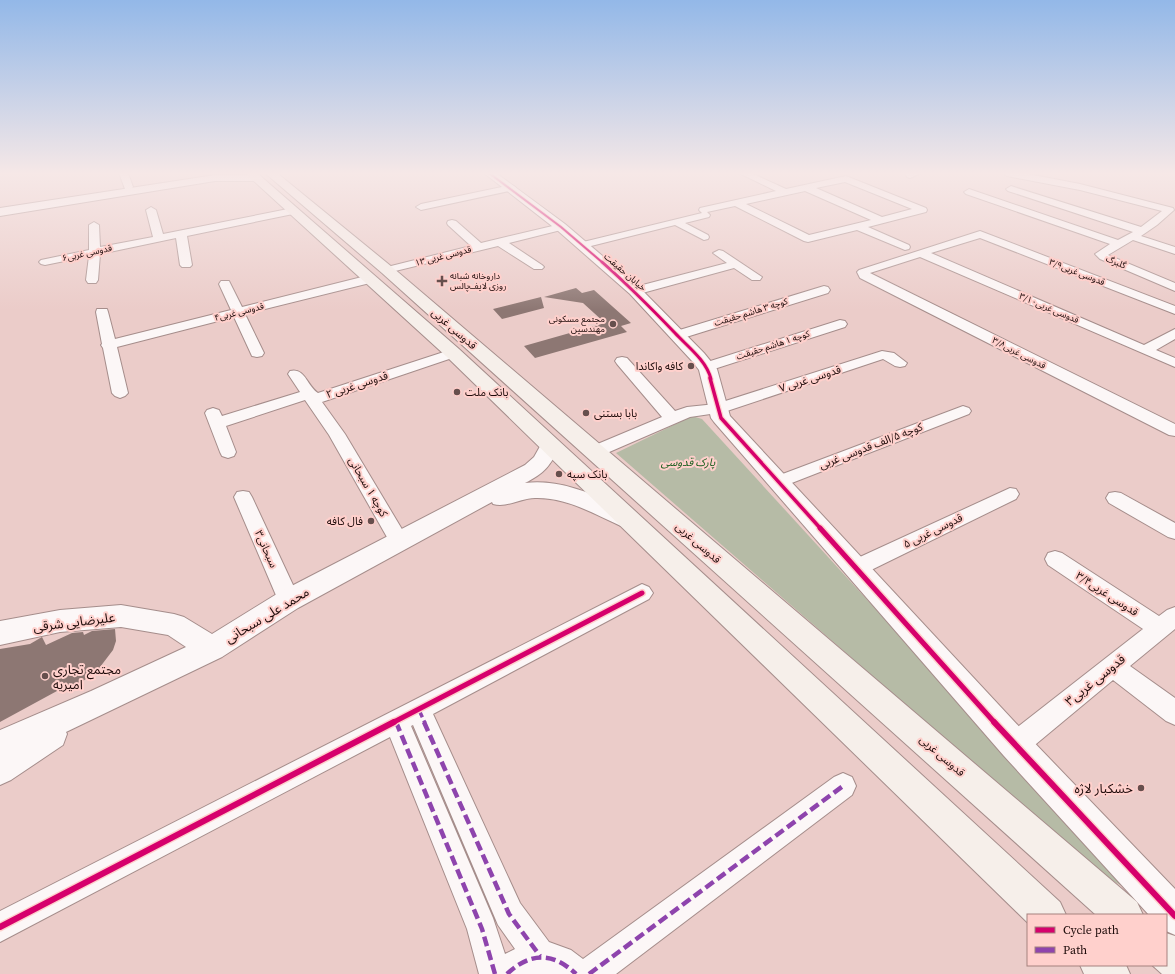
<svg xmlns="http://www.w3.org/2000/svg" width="1175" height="974" font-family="'Source Serif 4','Noto Sans Arabic',serif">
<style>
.green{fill:#b6bba6}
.building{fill:#8d7773}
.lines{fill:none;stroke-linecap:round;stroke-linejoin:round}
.minor-casing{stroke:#a58d8b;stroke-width:2}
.tertiary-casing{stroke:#a58d8b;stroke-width:2}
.secondary-casing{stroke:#a58d8b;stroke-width:2}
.minor{fill:#fcf7f7;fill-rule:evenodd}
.tertiary{fill:#fcf7f7;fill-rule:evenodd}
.secondary{fill:#f6efea;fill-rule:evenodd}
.quiet-far1{stroke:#8e44ad;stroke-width:3.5;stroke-dasharray:8 3.5;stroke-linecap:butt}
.quiet{stroke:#8e44ad;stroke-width:4.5;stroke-dasharray:10 4.5;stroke-linecap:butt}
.cycleway-far4-casing{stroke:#ffd0cc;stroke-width:3.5}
.cycleway-far3-casing{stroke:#ffd0cc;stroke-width:5}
.cycleway-far2-casing{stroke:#ffd0cc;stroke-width:6}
.cycleway-far1-casing{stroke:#ffd0cc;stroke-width:8}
.cycleway-casing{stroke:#ffd0cc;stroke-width:9}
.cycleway-far4{stroke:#d6006c;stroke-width:2}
.cycleway-far3{stroke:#d6006c;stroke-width:3}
.cycleway-far2{stroke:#d6006c;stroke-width:3.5}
.cycleway-far1{stroke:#d6006c;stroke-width:5}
.cycleway{stroke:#d6006c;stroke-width:6}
.poi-dot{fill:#664f4d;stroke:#ffd0cc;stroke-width:1.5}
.labels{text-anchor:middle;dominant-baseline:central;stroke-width:4;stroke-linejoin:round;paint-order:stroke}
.far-street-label{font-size:9px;fill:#1e0b0a;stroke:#ffd0cc}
.far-poi-label{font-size:9px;fill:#1e0b0a;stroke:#ffd0cc;text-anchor:start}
.street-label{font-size:11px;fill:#1e0b0a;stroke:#ffd0cc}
.poi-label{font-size:11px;fill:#1e0b0a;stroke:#ffd0cc;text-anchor:start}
.park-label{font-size:11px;font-style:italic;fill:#175e1d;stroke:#ffd0cc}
.near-street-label{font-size:13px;fill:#1e0b0a;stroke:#ffd0cc}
.near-poi-label{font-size:13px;fill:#1e0b0a;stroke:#ffd0cc;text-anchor:start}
</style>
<rect width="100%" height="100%" fill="#ebccc9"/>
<path class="green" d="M692,416L702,419L1137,895L1098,872L616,453Z"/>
<path class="building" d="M576,288L582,293L594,290L631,323L621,326L627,332L535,358L524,346L605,323L583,303L544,297Z
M541,297L544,308L502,319L493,309Z
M115,629L116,641L113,650L97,671L83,681L70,687L68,685L0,722V649L30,644L42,637L46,645L72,633L83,632L84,635L92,631Z"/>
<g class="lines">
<g class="minor-casing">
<path id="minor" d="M119,173H128L133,187L131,189H125Z
M739,173H751L786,189L846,176L926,208L927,210L926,212L868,227L909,245L910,247L909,249L905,250L857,230L808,242L804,241L735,206L707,212L710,215L709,217L685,223L708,235L709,237L708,239L704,240L675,225L583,248L578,245L579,243L702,213L699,210L700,208L776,191ZM845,182L912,209L882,217L816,188ZM805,191L871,220L809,235L746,204Z
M907,173H921L910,178L907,177L906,175Z
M1003,173H1023L1080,184L1173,208L1174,210L1157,225L1141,236L1175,247V254L1133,240L1108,255L1175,283V291L1100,259L1095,254L1110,244L966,194L964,192L969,189L972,190L1118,240L1133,232L1008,191L1006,189L1011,186L1014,187L1141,227L1162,211L1080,190L1007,176Z
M511,185L514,186L516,188L514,190L421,210L416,207L421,204Z
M151,207L156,210L163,234L293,208L298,211L293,214L187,236L192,265L190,267H182L180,265L176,238L100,254L98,280L96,283H88L86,280L89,256L45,265L41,264L39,262L41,260L89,250V225L94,222L99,225L100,247L153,237L146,210Z
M452,220L456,221L481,243L561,224L566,227L565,229L509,243L542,265L544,267L542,269H534L498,246L387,273L383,272L381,270L383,268L471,246L448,225L447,223L448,221Z
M980,231L1175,306V314L980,238L931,253L1144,345L1175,329V339L1156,350L1175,358V367L920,257L870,273L1175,424V436L1169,435L860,278L857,272L859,270Z
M719,250L723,251L762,277L760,280H752L734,268L635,295L631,294L629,291L631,288L727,263L713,253Z
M370,275L374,276L376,279L374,282L245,314L264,353L262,356L257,357L252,356L234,317L117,347L128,393L125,396L120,398L115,396L112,393L103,348L101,345L102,344L96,312L97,309H107L108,312L115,339L231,310L219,284L221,281H229L242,307Z
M824,286L828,287L830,290L828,293L683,338H673L671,335L673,332Z
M840,320L845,321L847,324L845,327L711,370L706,371L701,370L699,367L701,364Z
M453,349L458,350L460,353L458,356L322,402L345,434L409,541L406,546L399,548L392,546L329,435L305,400L226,426L236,452L234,456L228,458L222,456L220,452L205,413L207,410L213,408L219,410L222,416L300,392L288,374L290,371C305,367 307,386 318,393Z
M882,351L894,353L907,363L905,366L900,367L895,366L883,359L724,412L690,417L600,456L594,458L588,456L586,452L588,448L662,417L617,364L615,361L617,358L622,357L627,358L675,411L687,407L716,404Z
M963,406L969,408L971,411L969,414L784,486L778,488L772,486L769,482L772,478Z
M1010,488L1016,489L1019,494L1016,499L863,574L856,576L849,574L846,568L849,562Z
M243,491L249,492L252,497L300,600L297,606L289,609L281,606L278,600L234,497L237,492Z
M1115,492L1121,493L1175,523V539L1168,537L1109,503L1106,498L1109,493Z
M1055,551L1062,553L1159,616L1167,610L1175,607V629L1130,666L1175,698V725L1166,721L1113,680L1024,754L1015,758L1006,754L1002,745L1006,736L1143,629L1048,565L1045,559L1048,553Z
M642,584L649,587L653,593L649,599L433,714L520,903L549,942L571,950L583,959L834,777L843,773L852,777L856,786L852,795L616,974H479L467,929L390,737L0,942V911ZM413,725L498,925L515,949L505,954L493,918L411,726Z"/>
</g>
<g class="tertiary-casing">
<path id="tertiary" d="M484,173H496L565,224L640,288L704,353L717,369L730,416L1026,734L1175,889V935L1166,931V915H1149L1004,756L714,422L711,418L699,370L692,361L630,294L557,230Z
M215,175H255L260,178L255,181H215L0,216V208Z
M550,439L557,441L560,446C550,466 545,473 525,483C565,478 602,499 637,514L641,520L637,526L629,528L621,526C594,514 566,497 535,498C521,498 507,508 493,504L492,502L298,608L222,657L66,732L67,734L63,745L11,780L0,785V730L91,691L186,647L168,635L121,627L60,632L0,645V621L60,610L121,605L174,614L184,617L212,634L280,592L525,465L534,457L543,441Z"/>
</g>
<g class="secondary-casing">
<path id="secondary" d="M245,173H257L459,349L1060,902L1066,915H1028V923L447,357Z
M265,173H277L392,267L1137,902L1143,915H1096L382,273Z
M1166,933L1175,936V974H1162L1152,965H1166Z
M1080,965H1126L1130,974H1084Z"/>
</g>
<use href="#minor" class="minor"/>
<use href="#tertiary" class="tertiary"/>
<use href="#secondary" class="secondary"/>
<path class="quiet-far1" d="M419,710L425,723
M396,721L397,723"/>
<path class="quiet" d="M396,722L482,929L495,974
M424,722L509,914L540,956
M507,974C530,952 553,952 576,974
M589,974L843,786"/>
<g class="cycleway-far4-casing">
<path id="cycleway-far4" d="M489,173L561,227L603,263"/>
</g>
<g class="cycleway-far3-casing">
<path id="cycleway-far3" d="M602,262C628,285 651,308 675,333C688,347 706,360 711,379"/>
</g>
<g class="cycleway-far2-casing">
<path id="cycleway-far2" d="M710,378L721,418L821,529"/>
</g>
<g class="cycleway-far1-casing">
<path id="cycleway-far1" d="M820,528L995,723
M392,723L642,593"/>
</g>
<g class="cycleway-casing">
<path id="cycleway" d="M994,722L1175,916
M0,927L394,722"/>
</g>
<use href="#cycleway-far4" class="cycleway-far4"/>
<use href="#cycleway-far3" class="cycleway-far3"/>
<use href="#cycleway-far2" class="cycleway-far2"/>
<use href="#cycleway-far1" class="cycleway-far1"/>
<use href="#cycleway" class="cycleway"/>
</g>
<linearGradient id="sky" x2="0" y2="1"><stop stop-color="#93b8e8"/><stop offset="0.56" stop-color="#f6e8e7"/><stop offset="1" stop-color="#f6e8e7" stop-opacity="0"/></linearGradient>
<rect width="1175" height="310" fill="url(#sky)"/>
<g class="poi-dot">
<path d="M440 275h4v4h4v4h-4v4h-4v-4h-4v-4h4z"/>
<circle cx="613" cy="324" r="4"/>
<circle cx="691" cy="366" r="4"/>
<circle cx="457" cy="392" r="4"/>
<circle cx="586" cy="413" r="4"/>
<circle cx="559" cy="474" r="4"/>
<circle cx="371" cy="521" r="4"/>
<circle cx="45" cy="676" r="4"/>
<circle cx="1141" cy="788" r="4"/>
</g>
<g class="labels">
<g class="far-street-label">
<text transform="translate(87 253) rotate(-12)">قدوسی غربی۶</text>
<text transform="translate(443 256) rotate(-14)">۱۳ قدوسی غربی</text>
<text transform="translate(1116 262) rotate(23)">گلبرگ</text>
<text transform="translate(625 272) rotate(41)">خیابان حقیقت</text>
<text transform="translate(1077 272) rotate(21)">قدوسی غربی۳/۹</text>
<text transform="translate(1049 308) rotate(23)">قدوسی غربی۳/۱۰</text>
<text transform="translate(239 312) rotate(-14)">قدوسی غربی۴</text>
<text transform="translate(751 312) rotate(-17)">کوچه ۳ هاشم حقیقت</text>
<text transform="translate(773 345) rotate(-18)">کوچه ۱ هاشم حقیقت</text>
<text transform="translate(1019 353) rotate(27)">قدوسی غربی۳/۸</text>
</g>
<g class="far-poi-label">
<text x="450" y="276">داروخانه شبانه<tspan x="450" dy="10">روزی لایف‌پالس</tspan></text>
<text x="605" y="319" text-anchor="end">مجتمع مسکونی<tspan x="605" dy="10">مهندسین</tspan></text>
</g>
<g class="street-label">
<text transform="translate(454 329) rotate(41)">قدوسی غربی</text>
<text transform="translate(810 379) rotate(-18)">۷ قدوسی غربی</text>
<text transform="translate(357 385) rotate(-18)">۲ قدوسی غربی</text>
<text transform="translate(871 446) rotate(-21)">کوچه ۵/الف قدوسی غربی</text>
<text transform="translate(368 487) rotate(60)">کوچه ۱ سبحانی</text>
<text transform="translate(933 531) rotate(-26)">۵ قدوسی غربی</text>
<text transform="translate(698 543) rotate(41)">قدوسی غربی</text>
<text transform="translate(266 549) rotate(66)">سبحانی۳</text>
<text transform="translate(1107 594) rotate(33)">قدوسی غربی۳/۴</text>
<text transform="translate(942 756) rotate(41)">قدوسی غربی</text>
</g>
<g class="poi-label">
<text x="683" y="366" text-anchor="end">کافه واکاندا</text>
<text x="465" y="392">بانک ملت</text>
<text x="594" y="413">بابا بستنی</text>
<text x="567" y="474">بانک سپه</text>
<text x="363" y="521" text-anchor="end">فال کافه</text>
</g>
<g class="park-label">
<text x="688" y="462">پارک قدوسی</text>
</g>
<g class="near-street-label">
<text transform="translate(267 615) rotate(-31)">محمد علی سبحانی</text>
<text transform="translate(74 622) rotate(-7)">علیرضایی شرقی</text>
<text transform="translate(1095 680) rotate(-39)">قدوسی غربی۳</text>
</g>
<g class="near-poi-label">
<text x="53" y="669">مجتمع تجاری<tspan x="53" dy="15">امیریه</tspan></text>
<text x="1133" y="788" text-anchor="end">خشکبار لاژه</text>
</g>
</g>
<rect x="1027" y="914" width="140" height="52" fill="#ffd0cc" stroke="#a5817e"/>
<rect x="1035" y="927" width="20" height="6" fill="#d6006c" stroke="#a5817e"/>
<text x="1063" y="934" font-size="12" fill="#1e0b0a">Cycle path</text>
<rect x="1035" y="947" width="20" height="6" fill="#8e44ad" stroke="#a5817e"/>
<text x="1063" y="954" font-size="12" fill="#1e0b0a">Path</text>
</svg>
